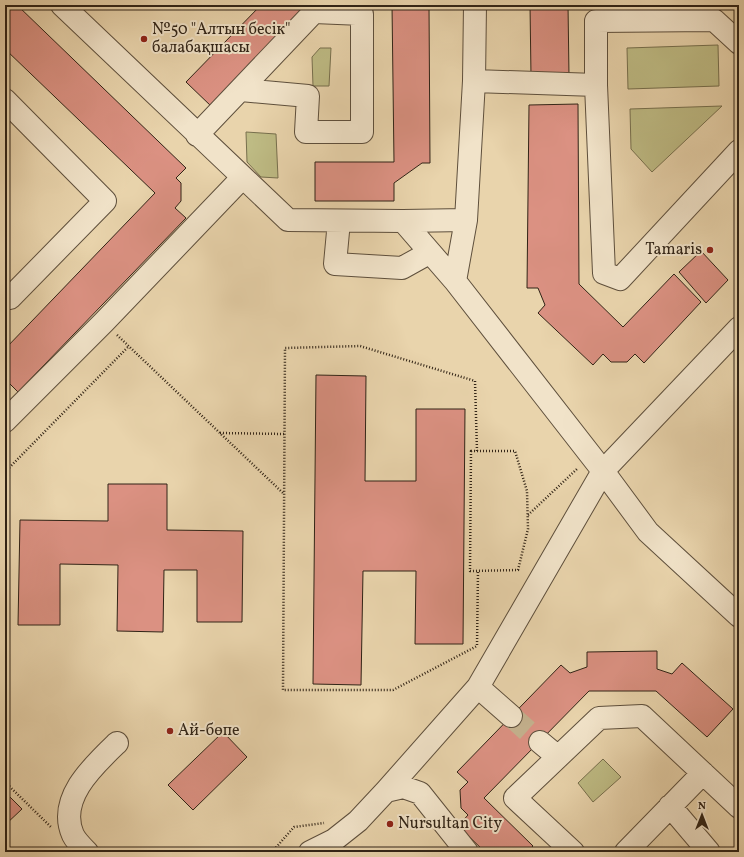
<svg xmlns="http://www.w3.org/2000/svg" width="744" height="857" font-family="Vollkorn,serif">
<style>
.green{fill:#bebb84;stroke:#776f4d}
.building{fill:#db9182;stroke:#302316}
.lines{fill:none;stroke-linecap:round;stroke-linejoin:round}
.minor-tunnel{stroke:#c4b18e;stroke-width:22;stroke-dasharray:22 11;stroke-linecap:butt}
.minor-casing{stroke:#5e4f3c;stroke-width:24}
.path{stroke:#302316;stroke-width:2.5;stroke-dasharray:1 2;stroke-linecap:butt}
.minor{stroke:#f1e3c9;stroke-width:22}
.poi-dot{fill:#8f2418;stroke:#f1e3c9;stroke-width:1.5}
.labels{text-anchor:middle;dominant-baseline:central;stroke-width:4;stroke-linejoin:round;paint-order:stroke}
.poi-label{font-size:16px;fill:#302316;stroke:#f1e3c9;text-anchor:start}
</style>
<rect width="100%" height="100%" fill="#e9d4ac"/>
<filter id="stains"><feTurbulence type="fractalNoise" baseFrequency=".005" numOctaves="4"/><feColorMatrix values="0 0 0 0 .2 0 0 0 0 .09 0 0 0 0 .02 0 0 0 .5 -.17"/></filter>
<radialGradient id="worn" r=".72"><stop offset=".6" stop-color="#630" stop-opacity="0"/><stop offset="1" stop-color="#630" stop-opacity=".3"/></radialGradient>
<path class="green" d="M718,45L719,86L628,89L627,48Z
M320,48H331L329,86H313L312,57Z
M722,106L652,172L631,149L630,109Z
M246,132L276,134L278,178L261,177L247,162Z
M603,759L621,777L593,802L578,783Z"/>
<path class="building" d="M9,5H17L186,168L176,178L181,183V201L175,208L186,218L18,392L5,379V349L155,193L5,49V9Z
M261,5H311L212,107L186,82Z
M392,5H429L430,163H422L394,183V201H315V162H394Z
M530,5H568L569,76H531Z
M578,104L579,284L623,327L674,274L701,302L644,363L635,354L627,362H611L603,354L593,365L538,313L545,305L538,288H527L529,105Z
M701,251L728,280L706,303L679,272Z
M316,375L366,376L365,481H416V409H465L463,644H415L416,571H363L361,685L313,684Z
M108,484H167V530L243,531L242,622H197V570H164L163,632L117,631L118,565L60,564V625H18L20,520L108,521Z
M657,651V669L672,674L682,663L733,709L707,737L656,691H589L484,798L533,846L527,852H485L458,826L468,815L461,808L460,790L468,782L457,772L561,665L570,673L587,667V652Z
M223,732L247,757L193,810L168,785Z
M5,792L22,809L5,825Z"/>
<g class="lines">
<path class="minor-tunnel" d="M511,716L540,742"/>
<g class="minor-casing">
<path id="minor" d="M62,5L288,220L403,221L455,281L466,220L474,81L475,5
M739,43L714,20L596,21V85L604,273L620,279L739,151
M474,81L596,85
M5,100L105,201L10,298L5,294
M197,135L314,12L362,14V132H306L308,96L241,90
M339,221L335,264L402,268L429,253
M403,221L466,220
M455,281L603,471L739,328
M5,421L104,322L242,178
M478,687L511,716
M540,742L558,757
M386,791L478,687L603,471L648,532L739,616
M670,806L709,852
M87,852C82,847 76,841 73,835C57,799 93,766 117,743
M310,852L334,840L358,821L386,791L403,787L420,793L467,852
M573,852L515,798L599,718L642,716L739,807
M626,852L703,773"/>
</g>
<path class="path" d="M117,335L284,494
M220,433L285,434
M471,451H515L527,491L528,529L518,570L470,571Z
M477,451L475,381L360,346L285,348L283,690H393L477,646L478,571
M5,472L129,346
M528,515L578,468
M5,782L52,828
M272,852L294,827L324,823"/>
<use href="#minor" class="minor"/>
</g>
<g class="poi-dot">
<circle cx="144" cy="39" r="4"/>
<circle cx="710" cy="250" r="4"/>
<circle cx="170" cy="731" r="4"/>
<circle cx="390" cy="824" r="4"/>
</g>
<g class="labels">
<g class="poi-label">
<text x="152" y="30">№50 "Алтын бесік"<tspan x="152" dy="18">балабақшасы</tspan></text>
<text x="702" y="250" text-anchor="end">Tamaris</text>
<text x="178" y="731">Ай-бөпе</text>
<text x="398" y="824">Nursultan City</text>
</g>
</g>
<rect width="744" height="857" fill="none" stroke="#e9d4ac" stroke-width="20"/>
<rect x="6" y="6" width="732" height="845" fill="none" stroke="#302316" stroke-width="2"/>
<rect x="10" y="10" width="724" height="837" fill="none" stroke="#302316"/>
<g transform="translate(702 815)" stroke="#f1e3c9" stroke-width="3" paint-order="stroke">
<path d="M0-3L7 15L0 10L-7 15Z" fill="#302316"/>
<text y="-6" font-size="11" font-weight="bold" text-anchor="middle" fill="#302316">N</text>
</g>
<rect width="100%" height="100%" filter="url(#stains)"/>
<rect width="100%" height="100%" fill="url(#worn)"/>
</svg>
